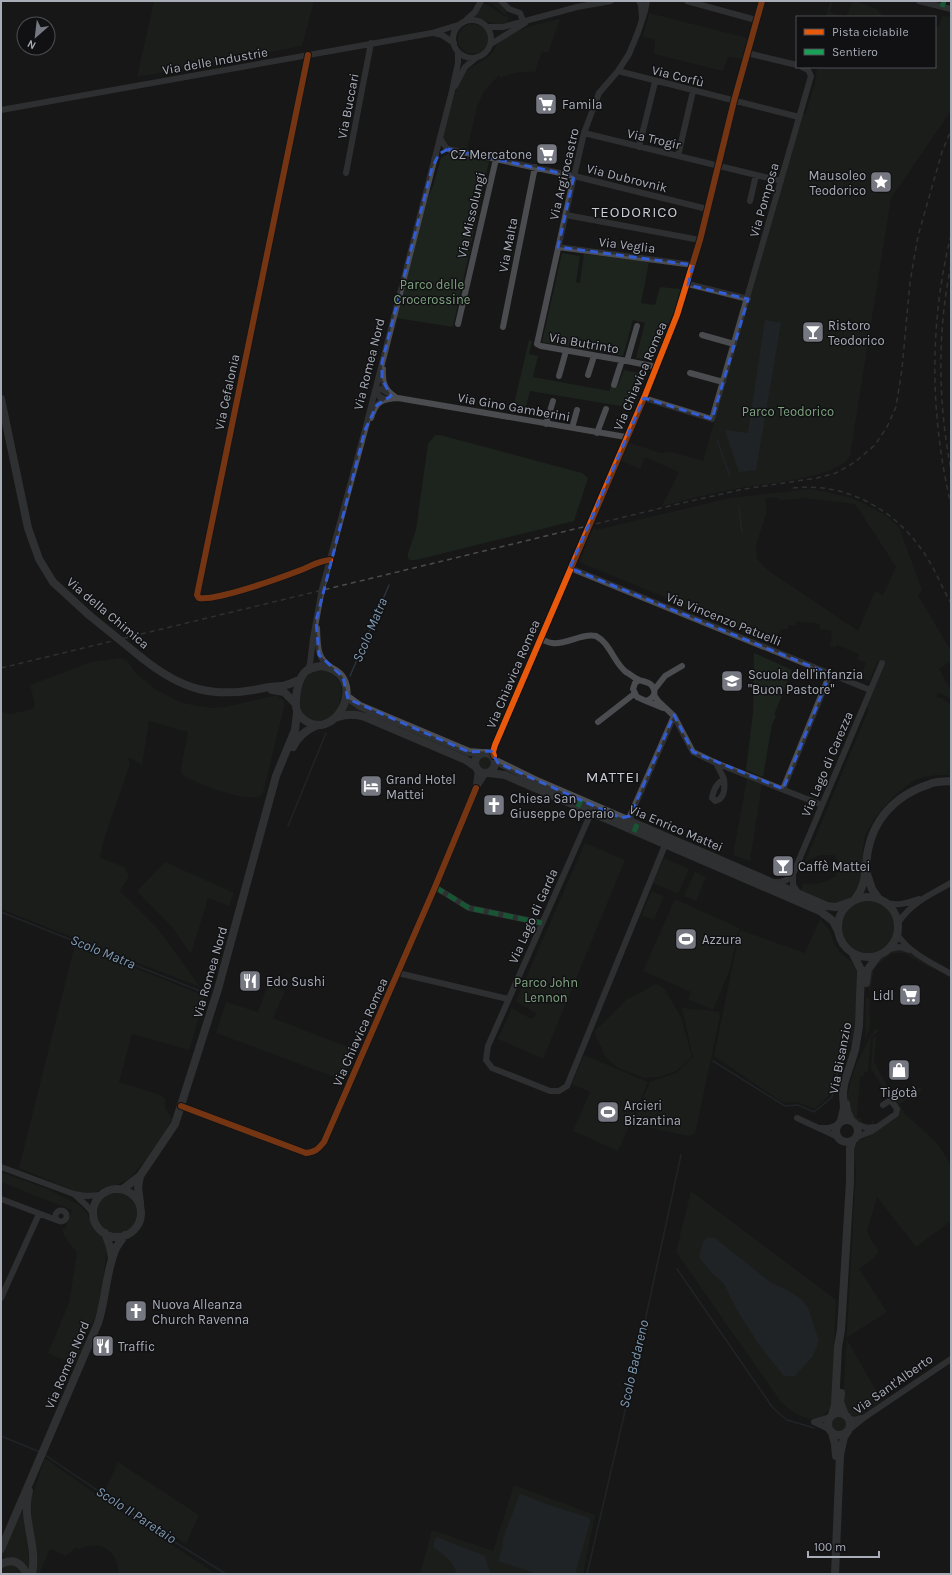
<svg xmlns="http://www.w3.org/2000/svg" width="952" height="1575" font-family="Karla,sans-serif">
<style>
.green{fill:#1d241e;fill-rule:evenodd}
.water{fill:#2a3239}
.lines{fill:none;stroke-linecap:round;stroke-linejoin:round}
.stream{stroke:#2a3239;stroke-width:1.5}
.minor{stroke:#4b4c50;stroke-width:6}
.major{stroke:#4d4f52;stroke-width:8}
.rail{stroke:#4b4c4f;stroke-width:1.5;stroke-dasharray:5 4;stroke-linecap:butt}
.major-bridge{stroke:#4d4f52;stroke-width:8}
.quiet{stroke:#1a9f57;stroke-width:5;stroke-dasharray:10 5;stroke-linecap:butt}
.cycleway-casing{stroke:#111113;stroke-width:8}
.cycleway{stroke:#e8590c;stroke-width:6}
.marked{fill:none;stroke:#325cd3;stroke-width:3;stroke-dasharray:8 5;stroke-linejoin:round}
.labels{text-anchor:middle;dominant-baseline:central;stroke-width:3;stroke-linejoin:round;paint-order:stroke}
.street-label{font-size:13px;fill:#a8adb8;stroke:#111113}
.poi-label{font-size:13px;fill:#a8adb8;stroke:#111113;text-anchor:start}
.park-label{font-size:13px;fill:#7fa381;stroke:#111113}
.water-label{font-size:14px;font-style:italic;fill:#7f9bb3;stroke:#111113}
.quarter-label{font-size:15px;letter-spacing:1px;fill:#c9ccd4;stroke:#111113}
</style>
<rect width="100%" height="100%" fill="#171717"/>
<path class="green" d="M154,1H314L302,46L137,77Z
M484,1H499L505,9L507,15L503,14L494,5Z
M830,1H833L830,12L844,17H826Z
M853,1H857L877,9L883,17H846Z
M483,3L493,8L502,15L508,17V21C496,29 486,19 474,17Z
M649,13L747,38L742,59L728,57L723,71L654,54L655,39L643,37Z
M942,16L951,17V111L891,198L850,456C837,479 760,484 734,489C710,493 686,500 662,506L679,472L645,457L640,469L621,461L629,443L661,453L671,452L703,461L803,113L806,114L816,79L817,67H935V27H939Z
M560,19L548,53L542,51L535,72C523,71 512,72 501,78L499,75L484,91L477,107L467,150C456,148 447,147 443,136C449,117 454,88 466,72C473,64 484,62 491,54C493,52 494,49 496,46C511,29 539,24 560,19Z
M458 39a15 15 0 1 1 30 0a15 15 0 1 1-30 0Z
M449,153L489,162L453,327L396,318L428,197L433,186L441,158Z
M562,253L580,256L576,282L580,283L584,254L649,262L641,303L655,305L660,287L681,289L676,307L653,361L636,358L645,323L633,320L623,356L542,342Z
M529,340L532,341L529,354L538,356L533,377L609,391L611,386L617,387L624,370L645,374V378L633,408L530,391L524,414L512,413Z
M435,435H440L582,473L588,478L574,521L416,560H410L408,558V553L416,530L428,444Z
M811,489L844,496L861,502L886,516L899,527L922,590L918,595L951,651V661L939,669L951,690V699L940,693L937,694L938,698H942L951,705V775C939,775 923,775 912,782C895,793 872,817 865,837C860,855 866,890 848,900C833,907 815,897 801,891L803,883C821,887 852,876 834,855H820L805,862L869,709L867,707L885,664L878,661L869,681L860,677L866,663L857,659L859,654L837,645L835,648L830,646L832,631L820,629V624L796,621L795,626L789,625L788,629H781L773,642L579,562L594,526L596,530L730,498ZM776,497L781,500L805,498L855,504L896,567L883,595L875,591L858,631L769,571L757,559L756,545L767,511L765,498Z
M754,653L792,670L774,715L776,716L772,724L763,777L746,770L753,713Z
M121,658L126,660L137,674L156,690L182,703L211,708L225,707L273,696H278L284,701V707L263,793L259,797C240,800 204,786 186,777L182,774L181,768L188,732L149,721L142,765L132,759L128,758L130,763L129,767L104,839L100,858L125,867L129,877L120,891L158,929L200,987L1,909V711L10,714L33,709L35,705L30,685L91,662Z
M320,669C348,677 343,692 335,715L319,722L306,718L298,708C301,688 298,676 320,669Z
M346,702L363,710L467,754L466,758L364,714H342Z
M478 763a7 7 0 1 1 14 0a7 7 0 1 1-14 0Z
M747,779L762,784L750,861L733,855Z
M585,843L625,860L543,1059L498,1039L512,1008L531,1019L537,1014L516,1001Z
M664,858L689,869L678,894L653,883Z
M165,862L234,893L229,906L208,898L191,954L172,927L137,891Z
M695,872L706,877L696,901L684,896Z
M652,891L664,896L654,920L641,915Z
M675,899L739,928L730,969L713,1010L688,999L691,992L643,971Z
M842 927a26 26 0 1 1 52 0a26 26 0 1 1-52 0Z
M820,919L830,931L834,944L841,954L852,962L856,971L857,1013L852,1042L845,1047L832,1079L829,1095L815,1109L797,1102H782L714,1056L740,930L805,953Z
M75,944L205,996L189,1050L132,1034L119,1082L161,1095L165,1099V1108L172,1119L164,1134L150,1155L129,1179L116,1185L107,1186L97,1191L88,1194L78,1192L19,1168Z
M897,949C912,952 925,961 936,971L904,953H893L878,964L874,970L870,992C868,986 867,980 869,973C873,963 886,951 897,949Z
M268,984L285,991L273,1018L355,1050L343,1080L216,1033L226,1002L258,1012Z
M656,984L664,988L681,1017L692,1057L676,1071L660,1077L644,1078L617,1067L606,1058L594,1032L626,1000Z
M866,997L870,999L869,1015H871L869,1030L865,1038Z
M682,1008L715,1011L719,1012L720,1016L695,1134L689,1136L646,1127L634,1120L650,1082L676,1073L693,1057Z
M877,1029L879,1031L871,1037L868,1071L863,1074L864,1076H860L857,1118H861L862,1123L872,1124V1120L875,1124L885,1117L886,1118C877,1124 868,1130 858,1121C856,1119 852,1117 851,1115C839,1092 863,1050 874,1030Z
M876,1036L874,1062L892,1094L888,1096L871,1069L873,1038Z
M584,1055L648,1082L618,1151L573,1131L590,1092L572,1084Z
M921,1087L922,1090L899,1104L904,1113L938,1144L951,1165V1221L916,1247L877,1197L867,1231L871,1240L879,1251L873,1259L859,1269L887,1312L846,1338L882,1401C869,1410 850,1428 843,1404L856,1171L853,1151L858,1141L870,1135L898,1117L900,1111L895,1101L896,1099L902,1098Z
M1,1172L47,1189L79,1205L86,1212L94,1228L103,1238L107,1247L102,1293L98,1309L93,1322L87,1331L82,1349L75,1365L48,1353L69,1303L77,1253L64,1235L62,1228L65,1229L72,1210L1,1182Z
M691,1191L836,1300L832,1402C822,1430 798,1418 781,1402L676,1252Z
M97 1213a20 20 0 1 1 40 0a20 20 0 1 1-40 0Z
M832 1424a7 7 0 1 1 14 0a7 7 0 1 1-14 0Z
M45,1458L105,1501L216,1574H118C120,1552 100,1539 80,1549L75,1548L66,1556L50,1549L39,1574H36L37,1570L32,1524L31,1500Z
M118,1462L199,1515L186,1544L105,1491Z
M514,1485L595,1515L583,1574H420L432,1530L493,1551Z
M22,1507L30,1565L29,1574L27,1568L1,1561V1556Z
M15,1564L23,1574H1V1566Z"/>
<path class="water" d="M765,320L781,323L756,470L739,472L725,430L748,433Z
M708,1238H715L770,1282L789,1291L802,1300L808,1308L819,1341L813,1356L795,1376H784L760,1346L737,1310L724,1284L710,1271L699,1257L703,1242Z
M521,1494C543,1504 566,1510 589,1518L590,1522L575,1574H538L498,1561L503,1545V1539L519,1496Z
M436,1537L485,1556L490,1572L489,1574H457C454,1561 444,1555 433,1547Z"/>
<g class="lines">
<path class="stream" d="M717,440L730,476
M739,506L742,533
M350,676L389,585
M288,826L326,733
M1,912L205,993
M713,1061L785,1106L798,1105L814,1112L832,1097L838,1070L847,1050
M677,1269L773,1408L787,1420L814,1428
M1,1436L40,1452
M45,1455L162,1534L226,1574
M587,1574L632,1381L681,1155"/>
<path class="minor" d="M501,1L509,9L520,13L523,21L521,25
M639,1L641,5L642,18
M687,1L756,20
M919,1L951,9
M453 39a19 19 0 1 1 38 0a19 19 0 1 1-38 0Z
M466,20L475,12L481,1
M488,27H503L577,7L611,1
M434,33L442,35L454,43
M491,44L525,23
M747,53L797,65
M308,55L197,595L199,598C217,601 280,578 301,570C312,566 317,561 330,560
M618,71L799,117
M455,86L465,67L477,57
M1,110L432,33L458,25
M584,133L781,181
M440,138L445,146L448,149L574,176L707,209
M639,147L655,82
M678,156L693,91
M346,173L371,43
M750,201L756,175
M566,215L700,240
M558,247L693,265
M688,284L748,299
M458,324L496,159
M637,326L627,361L541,346L537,344L574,176L584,133L599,93L618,71L629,54L638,32L645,11L647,1
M503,327L535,167
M702,335L734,344
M627,361L657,367
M383,369C382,383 385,391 397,398
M690,373L723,382
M588,375L594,356
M559,376L566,351
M614,385L622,360
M644,398L712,419L811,76L808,70L802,67
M385,399L380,397L375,391L381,389L388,393
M371,418C376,401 382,399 398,398L626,437
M546,424L553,401
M572,428L577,410
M597,433L606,409
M570,568L870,690
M317,628C318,644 316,658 331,667
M540,639C544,640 548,643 552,643C567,645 581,633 596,636C610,643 614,663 626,672C630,674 636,679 639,680C645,682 652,682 654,690C656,696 651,699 646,701L637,697L633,689L635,683L639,680
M307,671L310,664L313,638L322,589L365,430L452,91L458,63V52
M654,690L665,676L682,666
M654,695L658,701L674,716L693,752L716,763L822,805
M646,701L663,708
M598,722L634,694
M494,756L493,752L495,745L644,398L677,315L700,240L734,101L762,1
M716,763L724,779C716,784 714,789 712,798L715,801C725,799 725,787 724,779
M476,785L478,770
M783,789L830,674
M591,813L488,1046L486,1060L492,1068L550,1091H559L567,1086L665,845
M632,823L630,816L674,716
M793,874V885L799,894
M774,882C783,882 788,881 793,874L882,663
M435,887L469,908L542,923
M884,902C897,907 906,903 919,899
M898,923C911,903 931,894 951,883
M897,934C909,953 932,963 951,974
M889,949L900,947L909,950
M398,973L508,999
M181,1106L306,1153C316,1152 318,1149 324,1142L435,887L476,788L486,773
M797,1118L838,1137
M856,1124L867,1128L876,1127
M819,1128H829L837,1125
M857,1137L872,1131L896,1114L897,1109L892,1102L889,1101L883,1105
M1,1167L74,1194L86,1196L101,1195
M74,1194L86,1205L93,1213
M1,1199L59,1221
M55.5 1216a5.5 5.5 0 1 1 11 0a5.5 5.5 0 1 1-11 0Z
M1,1298L39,1214
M849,1418L854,1420L862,1418
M814,1422L831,1417
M814,1422L829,1429
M849,1430L865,1417L951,1359"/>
<path class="major" d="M1,399L28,528L39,559L53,582L89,615
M142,658C182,690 213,699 264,688C271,686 279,687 286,685C291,684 295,681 300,680
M321,666C374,674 333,751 300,716C292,708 297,682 304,673C309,668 314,667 321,666Z
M272,690L284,692L295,703
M346,696L360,706L469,752L482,753
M338,717C347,714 355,714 365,717L466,760L476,767
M293,747C298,736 306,730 317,725
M475 763a10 10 0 1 1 20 0a10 10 0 1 1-20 0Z
M496,761L539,782L827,906L836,907L850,902
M489,773L505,775L820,911L833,921L837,929
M867,874L872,889L879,899
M838 927a30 30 0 1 1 60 0a30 30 0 1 1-60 0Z
M855,899C866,885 865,873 867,856C872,820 895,795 930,784C936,781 944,782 951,781
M866,983L868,969L878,956
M846,1104L847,1111L851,1120
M836 1131a11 11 0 1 1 22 0a11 11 0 1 1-22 0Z
M841,1121L844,1108L843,1093L844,1084L855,1050L859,1026L861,970L853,954
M123,1189L140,1176L175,1124L218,989L276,776L295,730L297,713
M93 1213a24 24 0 1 1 48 0a24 24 0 1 1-48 0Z
M140,1203L138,1187L140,1176
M105,1233L110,1247L112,1258
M841,1393L840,1402L845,1415
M828 1424a11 11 0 1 1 22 0a11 11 0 1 1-22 0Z
M832,1415L835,1405L838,1347L841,1330L850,1182V1149L853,1140
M832,1433L835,1444L836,1456
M29,1491C21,1518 38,1546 32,1574
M1,1549L98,1323C106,1299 106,1270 116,1248C119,1243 122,1239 125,1235
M1,1564C14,1558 20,1562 27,1574
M835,1574L840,1455L844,1437L848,1431"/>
<path class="rail" d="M951,235C929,323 930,416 951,505
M951,265C937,332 938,403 951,470
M793,488C844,482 893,508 922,550C934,566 941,586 951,603
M1,668L682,503L744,489L817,478L836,473L855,462L875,445L887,427L896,407L902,369L910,282L918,236L942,152L951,130"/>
<path class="major-bridge" d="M89,615L142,658"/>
<path class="quiet" d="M942,7L944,1
M578,807L581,800
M634,832L637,824
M435,887L469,908L542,923"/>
<g class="cycleway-casing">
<path id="cycleway" d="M308,55L197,595L199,598C217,601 280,578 301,570C312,566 317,561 330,560
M494,756L493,752L495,745L644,398L677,315L700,240L734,101L762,1
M181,1106L306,1153C316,1152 318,1149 324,1142L435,887L476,788"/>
</g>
<use href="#cycleway" class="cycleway"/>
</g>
<path d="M0 0H952V1575H0ZM448,149L574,176L558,247L693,265L688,285L748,299L712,419L644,398L570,568L830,674L783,789L693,752L674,715L630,816L621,818L498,763L491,751L469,752L348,699L343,677L319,655L316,621L365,430L377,405L391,396L382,379V362L432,168L439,154Z" fill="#171717" fill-opacity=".55" fill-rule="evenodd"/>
<path class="marked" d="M448,149L574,176L558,247L693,265L688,285L748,299L712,419L644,398L570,568L830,674L783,789L693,752L674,715L630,816L621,818L498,763L491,751L469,752L348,699L343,677L319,655L316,621L365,430L377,405L391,396L382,379V362L432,168L439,154Z"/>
<defs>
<g id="supermarket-square" transform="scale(1.15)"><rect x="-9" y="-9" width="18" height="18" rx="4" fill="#757880" stroke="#111113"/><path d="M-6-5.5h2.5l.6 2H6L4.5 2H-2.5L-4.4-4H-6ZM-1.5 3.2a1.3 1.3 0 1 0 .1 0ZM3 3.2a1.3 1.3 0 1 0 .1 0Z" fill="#fff"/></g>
<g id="sight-square" transform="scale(1.15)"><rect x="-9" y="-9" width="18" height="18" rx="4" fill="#757880" stroke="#111113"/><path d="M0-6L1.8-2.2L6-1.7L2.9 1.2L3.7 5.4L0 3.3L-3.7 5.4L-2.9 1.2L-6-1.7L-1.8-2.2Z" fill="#fff"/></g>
<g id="bar-square" transform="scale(1.15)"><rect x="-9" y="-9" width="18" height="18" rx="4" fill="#757880" stroke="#111113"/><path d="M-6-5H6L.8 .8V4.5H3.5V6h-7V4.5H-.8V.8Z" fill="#fff"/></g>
<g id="school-square" transform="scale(1.15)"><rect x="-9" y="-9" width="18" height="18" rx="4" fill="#757880" stroke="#111113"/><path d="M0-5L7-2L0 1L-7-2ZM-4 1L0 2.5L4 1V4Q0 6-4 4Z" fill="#fff"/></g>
<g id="hotel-square" transform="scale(1.15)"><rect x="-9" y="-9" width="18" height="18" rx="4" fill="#757880" stroke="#111113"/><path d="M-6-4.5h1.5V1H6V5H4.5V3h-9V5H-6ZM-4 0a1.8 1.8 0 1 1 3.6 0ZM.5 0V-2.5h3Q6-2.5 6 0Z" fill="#fff"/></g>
<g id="church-square" transform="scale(1.15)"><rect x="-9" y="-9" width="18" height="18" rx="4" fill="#757880" stroke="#111113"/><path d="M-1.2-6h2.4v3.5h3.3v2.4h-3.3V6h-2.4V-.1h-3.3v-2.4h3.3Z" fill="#fff"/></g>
<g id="stadium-square" transform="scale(1.15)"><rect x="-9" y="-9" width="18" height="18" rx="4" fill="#757880" stroke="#111113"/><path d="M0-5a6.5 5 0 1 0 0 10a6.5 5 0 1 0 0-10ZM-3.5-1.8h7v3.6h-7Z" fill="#fff"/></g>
<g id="restaurant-square" transform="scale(1.15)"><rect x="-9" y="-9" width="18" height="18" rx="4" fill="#757880" stroke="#111113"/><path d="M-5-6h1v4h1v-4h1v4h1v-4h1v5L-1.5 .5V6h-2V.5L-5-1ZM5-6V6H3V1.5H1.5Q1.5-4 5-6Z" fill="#fff"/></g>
<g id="shop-square" transform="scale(1.15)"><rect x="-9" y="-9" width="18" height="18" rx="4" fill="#757880" stroke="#111113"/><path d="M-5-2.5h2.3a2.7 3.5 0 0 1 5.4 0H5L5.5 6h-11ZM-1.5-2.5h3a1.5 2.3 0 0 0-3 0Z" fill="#fff"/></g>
</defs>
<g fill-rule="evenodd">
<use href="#supermarket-square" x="546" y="104"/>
<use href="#supermarket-square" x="547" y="154"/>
<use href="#sight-square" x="881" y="182"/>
<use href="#bar-square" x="813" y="332"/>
<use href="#school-square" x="732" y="681"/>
<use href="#hotel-square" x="371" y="786"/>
<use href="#church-square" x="494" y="805"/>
<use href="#bar-square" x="783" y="866"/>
<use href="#stadium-square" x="686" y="939"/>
<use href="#restaurant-square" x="250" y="981"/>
<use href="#supermarket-square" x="910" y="995"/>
<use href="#shop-square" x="899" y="1070"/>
<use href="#stadium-square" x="608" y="1112"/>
<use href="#church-square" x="136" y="1311"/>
<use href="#restaurant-square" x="103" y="1346"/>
</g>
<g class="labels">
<g class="street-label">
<text transform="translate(215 61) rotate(-10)">Via delle Industrie</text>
<text transform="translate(678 76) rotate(14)">Via Corfù</text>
<text transform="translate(348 106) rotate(-79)">Via Buccari</text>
<text transform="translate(654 139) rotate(13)">Via Trogir</text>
<text transform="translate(564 174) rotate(-77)">Via Argirocastro</text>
<text transform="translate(627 178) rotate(14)">Via Dubrovnik</text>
<text transform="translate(764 200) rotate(-74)">Via Pomposa</text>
<text transform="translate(471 215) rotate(-77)">Via Missolungi</text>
<text transform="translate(508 245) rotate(-79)">Via Malta</text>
<text transform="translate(627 245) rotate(7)">Via Veglia</text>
<text transform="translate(584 343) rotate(10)">Via Butrinto</text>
<text transform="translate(369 364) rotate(-76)">Via Romea Nord</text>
<text transform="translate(640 376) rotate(-67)">Via Chiavica Romea</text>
<text transform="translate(227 392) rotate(-78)">Via Cefalonia</text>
<text transform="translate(514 407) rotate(10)">Via Gino Gamberini</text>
<text transform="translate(108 613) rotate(40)">Via della Chimica</text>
<text transform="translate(724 619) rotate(22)">Via Vincenzo Patuelli</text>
<text transform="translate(513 674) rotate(-67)">Via Chiavica Romea</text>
<text transform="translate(827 764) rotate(-67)">Via Lago di Carezza</text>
<text transform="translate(676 828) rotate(23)">Via Enrico Mattei</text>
<text transform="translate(533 916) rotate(-66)">Via Lago di Garda</text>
<text transform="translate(210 972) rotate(-74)">Via Romea Nord</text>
<text transform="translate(360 1032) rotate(-66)">Via Chiavica Romea</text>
<text transform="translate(840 1058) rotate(-79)">Via Bisanzio</text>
<text transform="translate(67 1365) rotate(-67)">Via Romea Nord</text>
<text transform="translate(893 1384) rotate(-35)">Via Sant'Alberto</text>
</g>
<g class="poi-label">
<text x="562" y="104">Famila</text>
<text x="532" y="154" text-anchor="end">CZ Mercatone</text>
<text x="866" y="175" text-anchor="end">Mausoleo<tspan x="866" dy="15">Teodorico</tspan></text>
<text x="828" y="325">Ristoro<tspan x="828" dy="15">Teodorico</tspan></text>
<text x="748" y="674">Scuola dell'infanzia<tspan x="748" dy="15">"Buon Pastore"</tspan></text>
<text x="386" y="779">Grand Hotel<tspan x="386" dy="15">Mattei</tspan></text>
<text x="510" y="798">Chiesa San<tspan x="510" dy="15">Giuseppe Operaio</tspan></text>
<text x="798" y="866">Caffè Mattei</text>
<text x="702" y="939">Azzura</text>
<text x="266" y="981">Edo Sushi</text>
<text x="894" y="995" text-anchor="end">Lidl</text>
<text x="899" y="1092" text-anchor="middle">Tigotà</text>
<text x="624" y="1105">Arcieri<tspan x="624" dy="15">Bizantina</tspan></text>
<text x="152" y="1304">Nuova Alleanza<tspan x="152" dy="15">Church Ravenna</tspan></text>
<text x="118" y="1346">Traffic</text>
</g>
<g class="park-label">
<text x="432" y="284">Parco delle<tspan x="432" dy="15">Crocerossine</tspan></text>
<text x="788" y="411">Parco Teodorico</text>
<text x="546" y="982">Parco John<tspan x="546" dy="15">Lennon</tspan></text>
</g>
<g class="water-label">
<text transform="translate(370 630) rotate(-67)">Scolo Matra</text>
<text transform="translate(103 952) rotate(22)">Scolo Matra</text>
<text transform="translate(634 1364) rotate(-77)">Scolo Badareno</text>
<text transform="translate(136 1515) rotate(33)">Scolo Il Paretaio</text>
</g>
<g class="quarter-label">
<text x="635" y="212">TEODORICO</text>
<text x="613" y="777">MATTEI</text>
</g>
</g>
<rect width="952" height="1575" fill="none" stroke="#a8adb8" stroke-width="4"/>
<rect x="796" y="16" width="140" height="52" fill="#111113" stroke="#4d4f55"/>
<rect x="804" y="29" width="20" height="6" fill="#e8590c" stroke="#4d4f55"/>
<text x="832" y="36" font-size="12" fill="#a8adb8">Pista ciclabile</text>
<rect x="804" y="49" width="20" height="6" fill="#1a9f57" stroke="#4d4f55"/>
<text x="832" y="56" font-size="12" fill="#a8adb8">Sentiero</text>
<g transform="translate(36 36) rotate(208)"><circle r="19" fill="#111113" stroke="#4d4f55"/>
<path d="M0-3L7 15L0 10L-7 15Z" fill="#757880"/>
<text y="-6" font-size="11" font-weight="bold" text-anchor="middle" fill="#a8adb8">N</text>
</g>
<path d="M808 1551v6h71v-6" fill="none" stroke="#a8adb8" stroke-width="2"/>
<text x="814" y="1551" font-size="12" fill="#a8adb8" stroke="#111113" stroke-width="3" paint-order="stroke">100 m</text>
</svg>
